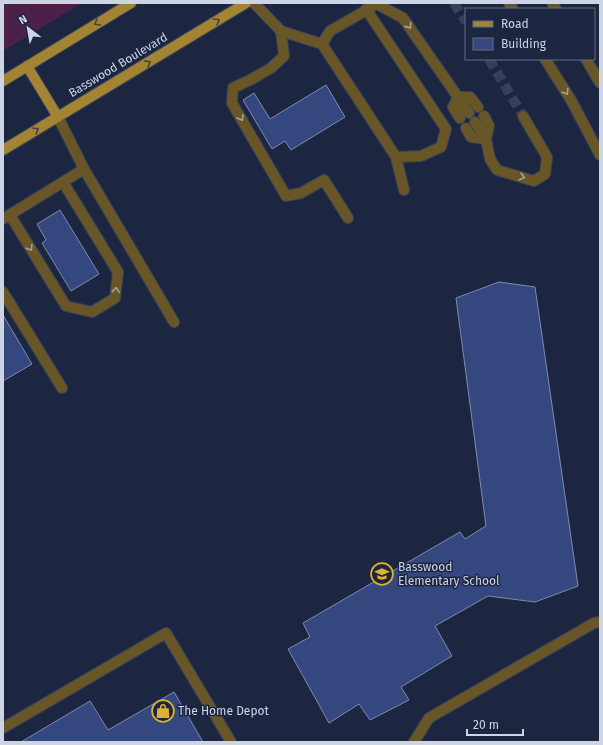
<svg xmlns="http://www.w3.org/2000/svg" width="603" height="745" font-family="'Fira Sans',sans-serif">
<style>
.green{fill:#4b2049}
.building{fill:#35477f;stroke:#7e8bac}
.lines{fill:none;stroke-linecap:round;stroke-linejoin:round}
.minor-tunnel{stroke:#37405a;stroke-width:10;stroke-dasharray:10 5;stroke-linecap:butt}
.minor-casing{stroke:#39425b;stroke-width:12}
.major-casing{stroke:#39425b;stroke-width:12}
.minor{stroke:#685626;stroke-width:10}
.major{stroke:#a38432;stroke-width:10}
.oneway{stroke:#45423c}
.oneway2{stroke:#a4a299}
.labels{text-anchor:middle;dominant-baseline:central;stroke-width:3;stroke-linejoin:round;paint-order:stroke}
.street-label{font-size:12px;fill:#ccd4e5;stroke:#1d2641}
.poi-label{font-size:12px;fill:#ccd4e5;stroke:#1d2641;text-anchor:start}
</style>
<rect width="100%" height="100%" fill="#1d2641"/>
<path class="green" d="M3,3H82L3,51Z"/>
<path class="building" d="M326,85L345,117L291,150L285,141L272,149L243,100L254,93L270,119Z
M60,210L99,274L71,291L42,243L46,240L37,224Z
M499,282L535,287L578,586L535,602L488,596L435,626L452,656L401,687L409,700L370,720L359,704L329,723L288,649L310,637L303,623L460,532L465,539L486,526L456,298Z
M3,315L32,364L3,381Z
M174,692L203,742H21L90,701L108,730Z"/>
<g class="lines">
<path class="minor-tunnel" d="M454,3L466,22
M489,59L523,116"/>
<g class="minor-casing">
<path id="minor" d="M254,3L281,31L284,56L271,68L252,79L233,88L232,103L286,196L301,193L324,180L348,218
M509,3L513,9
M552,3L556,9
M377,4L403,18L469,113
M366,9L446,129L441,147L421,156L396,157
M281,31L322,44L396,157L404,190
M322,44L330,31L372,7
M545,59L571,100L600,155
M586,59L600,83
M458,97H470L478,107
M458,97L453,107L460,118
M484,116L489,126L486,139L490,159L497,170L534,181L545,174L547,157L523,116
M58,117L84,169L174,322
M475,122L486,139
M466,128L471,137L486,139
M10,215L66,306L92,312L115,298L118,272L63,182
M3,219L84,169
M3,292L62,388
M3,728L166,633L231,742
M414,742L429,718L594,623L600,622"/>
</g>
<g class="major-casing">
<path id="major" d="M27,66L58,117
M3,81L131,3
M3,150L246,3"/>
</g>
<use href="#minor" class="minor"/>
<use href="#major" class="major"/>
</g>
<defs><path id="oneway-chevron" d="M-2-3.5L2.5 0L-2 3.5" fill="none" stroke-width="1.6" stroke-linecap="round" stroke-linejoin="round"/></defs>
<g class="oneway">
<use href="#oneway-chevron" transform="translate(217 21) rotate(-31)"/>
<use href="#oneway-chevron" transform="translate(97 23) rotate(149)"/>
<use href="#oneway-chevron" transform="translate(148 63) rotate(-31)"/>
<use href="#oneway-chevron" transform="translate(36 130) rotate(-31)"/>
</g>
<g class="oneway2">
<use href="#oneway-chevron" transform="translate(409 26) rotate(55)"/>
<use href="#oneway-chevron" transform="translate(566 92) rotate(57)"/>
<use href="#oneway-chevron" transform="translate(241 118) rotate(59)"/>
<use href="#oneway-chevron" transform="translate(522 177) rotate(16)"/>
<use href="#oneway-chevron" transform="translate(30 248) rotate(58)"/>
<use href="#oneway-chevron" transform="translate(116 290) rotate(-84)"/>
</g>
<defs>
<g id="school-ring" transform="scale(1.15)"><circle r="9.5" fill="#1d2641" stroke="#ddb133" stroke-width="1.5"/><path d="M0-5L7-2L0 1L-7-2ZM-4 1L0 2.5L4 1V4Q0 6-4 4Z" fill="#ddb133"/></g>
<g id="shop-ring" transform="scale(1.15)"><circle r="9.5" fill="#1d2641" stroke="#ddb133" stroke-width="1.5"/><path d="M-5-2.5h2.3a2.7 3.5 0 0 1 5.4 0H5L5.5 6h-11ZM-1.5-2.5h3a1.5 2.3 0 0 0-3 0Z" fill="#ddb133"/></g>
</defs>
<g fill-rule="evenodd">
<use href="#school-ring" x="382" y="574"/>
<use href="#shop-ring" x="163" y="711"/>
</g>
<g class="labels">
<g class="street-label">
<text transform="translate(118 65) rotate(-31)">Basswood Boulevard</text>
</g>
<g class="poi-label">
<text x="398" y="567">Basswood<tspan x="398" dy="14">Elementary School</tspan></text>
<text x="178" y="711">The Home Depot</text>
</g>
</g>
<rect width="603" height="745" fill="none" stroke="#ccd4e5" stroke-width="8"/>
<rect x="465" y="8" width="130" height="52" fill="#1d2641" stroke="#636c83"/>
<rect x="473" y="21" width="20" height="6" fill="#a38432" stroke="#636c83"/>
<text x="501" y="28" font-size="12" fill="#ccd4e5">Road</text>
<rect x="473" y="38" width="20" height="12" fill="#35477f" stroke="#636c83"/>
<text x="501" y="48" font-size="12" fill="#ccd4e5">Building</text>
<g transform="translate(28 28) rotate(329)" stroke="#1d2641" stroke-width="3" paint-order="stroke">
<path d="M0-3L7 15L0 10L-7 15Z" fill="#ccd4e5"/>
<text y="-6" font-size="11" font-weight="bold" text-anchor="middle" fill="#ccd4e5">N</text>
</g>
<path d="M467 729v6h56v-6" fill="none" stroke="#ccd4e5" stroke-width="2"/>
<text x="473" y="729" font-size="12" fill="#ccd4e5" stroke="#1d2641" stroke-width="3" paint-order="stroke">20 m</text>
</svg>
